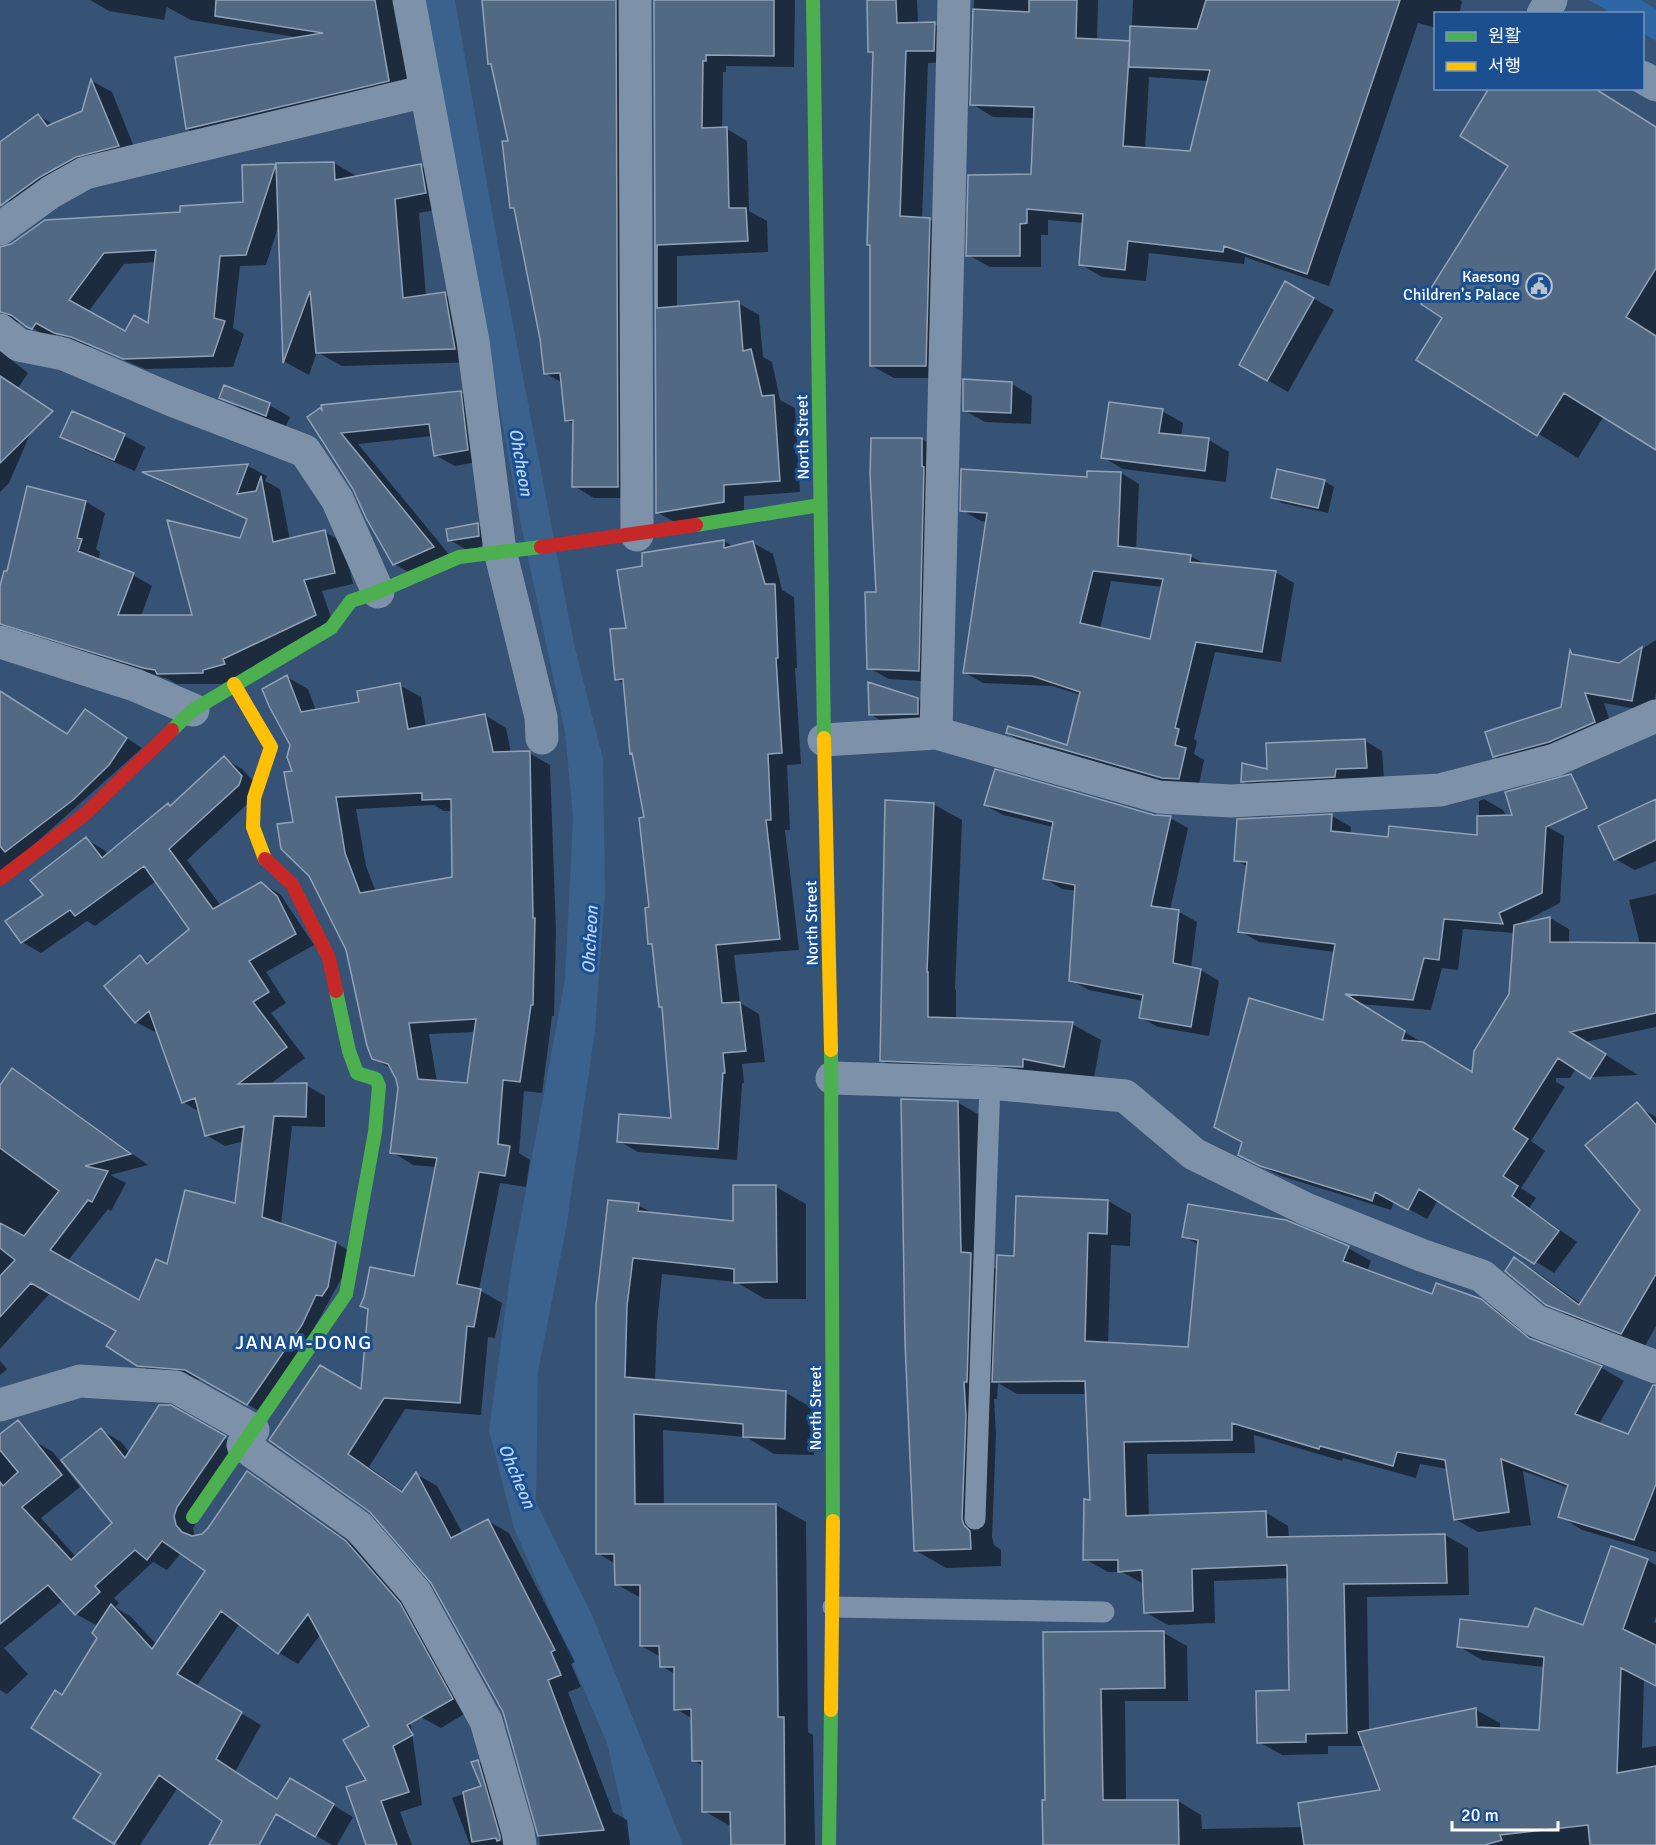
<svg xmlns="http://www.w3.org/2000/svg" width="1656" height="1845" font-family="Signika,'Noto Sans KR',sans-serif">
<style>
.green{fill:#2f66a5}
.water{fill:#3b618d}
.shadow{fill:#0007;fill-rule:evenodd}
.building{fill:#526984;stroke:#92a2b6;stroke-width:1.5;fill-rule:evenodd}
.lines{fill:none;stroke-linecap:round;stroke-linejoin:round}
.lane{stroke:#7d92a8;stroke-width:21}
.street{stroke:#7d92a8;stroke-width:33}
.fast{stroke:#4caf50;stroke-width:14}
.slow{stroke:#ffc107;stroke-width:14}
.jam{stroke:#c62828;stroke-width:14}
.labels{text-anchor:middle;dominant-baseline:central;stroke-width:6;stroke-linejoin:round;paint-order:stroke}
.poi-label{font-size:16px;fill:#fff;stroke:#1b4f8f;text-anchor:end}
.street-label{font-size:16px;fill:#fff;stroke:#1b4f8f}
.water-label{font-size:18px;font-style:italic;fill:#b5d3f5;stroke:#1b4f8f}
.quarter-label{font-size:20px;letter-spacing:1.5px;fill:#fff;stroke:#1b4f8f}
</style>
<rect width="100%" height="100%" fill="#365274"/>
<path class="green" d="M1589,0H1641L1656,9V41L1643,33L1642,14L1611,13Z"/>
<path class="water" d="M425,0H455L497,240L574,644L603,759L605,892L595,1031L566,1229L538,1372L536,1502L593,1617L683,1845H630L607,1743L514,1528L489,1431L511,1269L565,980L573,817L565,733L521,525Z"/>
<path class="shadow" d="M90,0H408L410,92L208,141L187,129L301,38L191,20L167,7L164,20L109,11Z
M483,0H622L638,498H594L574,486V424L566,420L563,383L545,373L542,339L516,209L512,207L510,142L493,65L489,64Z
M654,0H795L794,67L726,66V72H723L722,129H727L747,141L749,211L767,221L768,252L677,256V308L738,303L759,315L763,357L772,362L780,400L795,408L800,492L744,496V513L678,524L657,512Z
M869,0H917L918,24H934L956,36L955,62L928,63L922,219H929L951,232L947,378H894L872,366L871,246L868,244L875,54L870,51Z
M974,0H1098L1097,40L1131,43L1133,0H1460L1462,2L1459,14H1436V28L1418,23L1329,286L1245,257L1244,264L1149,253L1146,281L1102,277L1080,264L1084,223L1048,220V235H1041V267H990L968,255L1033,176L1035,118L993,117L972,104ZM1149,77L1209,81L1191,153L1145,149Z
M92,81L112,92L138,157L27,212L7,200L0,191V144L39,116L54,125L83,113Z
M1607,96L1656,127V449L1604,416L1578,458L1418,360Z
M334,163L358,177L420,165L445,180L450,207L419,213L426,296L444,294L469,308L479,362L342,366L317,352L309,375L285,362L279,224L266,265L240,266L233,328L244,334L233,367L145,369L93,347L76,344L57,333L53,339L49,338L23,322L14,323L0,320V249L181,214L245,203L275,165ZM157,262L149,325L126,333L88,312L124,264Z
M1286,283L1334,310L1288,392L1241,365Z
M0,351L28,373L18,388L43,404L9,483L0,492Z
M1012,384L1032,396L1031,424L985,422L964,410Z
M460,392L479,404L487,460L455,466L435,455L432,436L358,444L452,558L414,575L394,564L323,412Z
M221,397L269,405L290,417L286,426L241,409Z
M1162,411L1183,423L1181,437L1209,440L1229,452L1226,482L1123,469L1103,457Z
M72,413L125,436L145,447L135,471L82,448L62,436Z
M922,439L942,451L939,682L889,679L869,668L878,593Z
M248,466L267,476L265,481L280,489L290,540L325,532L344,543L353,584L322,591L334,626L222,684H177L168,679L26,634L0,631V592L8,573L86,502L105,513L96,549L100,552L98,561L133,575L152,586L141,616H194L241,540L248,520L163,483L146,473Z
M1121,473L1139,484L1136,550L1190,556L1207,565L1275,572L1294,583L1281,662L1215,652L1194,739L1197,741L1194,754L1204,760L1198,789L1182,788L1026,744L1007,733L1068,747L1081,695L1052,686L983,683L964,672L987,522L981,521L962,510L1088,479ZM1111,581L1163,587L1151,641L1100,629Z
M1324,481L1334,487L1328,513L1282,503L1272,497Z
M477,525L498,537L470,552L450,540Z
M724,541L734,547L753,543L773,554L782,590L794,597L797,668H795L801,764L787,765L790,830H785L799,950L734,955L740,1003L759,1014L765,1062L742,1064L744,1083H742L737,1160L638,1152L619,1141L673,1120L663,1007L653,945L649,943L651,909L646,819L634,754L631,753L625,684L616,679L643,567Z
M1656,640V692L1653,712L1604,703L1614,734L1514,768L1494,756L1562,709L1572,652L1580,657L1619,664Z
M287,677L308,689L316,711L361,703L399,685L421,697L426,727L485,715L506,728L511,753H529L550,765L556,932L554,1016H552L542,1093L524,1091L519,1153L530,1160L526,1187L500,1183L479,1290L502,1303L495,1338L488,1337L481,1415L405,1409L369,1467L404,1492L416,1474L437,1486L463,1534L488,1521L509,1533L575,1662L571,1664L581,1687L568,1692L613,1812L627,1820L630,1845H540L538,1827L504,1711L430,1579L371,1511L271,1440L363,1391L369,1310L362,1306L415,1278L437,1167L413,1165L392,1152L399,1088L398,1078L392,1069L373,1058L347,949L295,823L294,772ZM434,805L444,811H452L453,879L376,892L366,866L356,809ZM476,1032L469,1085L437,1082L429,1034Z
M0,692L68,735L86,711L142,748L0,875Z
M917,699L938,711V725L890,726L870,714Z
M1365,741L1382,751L1384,778L1260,791L1242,781Z
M224,758L242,769L260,788L257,795L187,860L221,906L261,883L280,894L314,945L266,972L286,1003L271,1013L305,1058L269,1085H306L325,1096V1127L292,1126L281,1225L336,1243L355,1254L266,1415L205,1380L157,1376L138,1364L118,1330L51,1292L0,1349V1087L12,1070L31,1081L148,1165L110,1175L126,1183L111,1211L108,1209L67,1262L139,1302L168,1266L237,1204L244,1141L225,1146L206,1135L200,1112L183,1102L157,1030L155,1032L136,1022L140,957L151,963L191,929L156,881L95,926L87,921L41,953L22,942L46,895L86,839L104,850L109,855L168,805L171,807Z
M1484,799L1503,810L1519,839L1546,826L1564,836L1560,903L1513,927L1550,918L1569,929V944H1640L1629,900L1656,894V1027L1585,1042L1638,1075L1592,1077L1576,1068L1570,1078H1556V1082L1565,1087L1531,1141L1545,1151L1521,1188L1536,1198L1529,1208L1577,1242L1554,1273L1438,1200L1427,1219L1394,1201L1391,1210L1281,1176L1258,1165L1324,1022L1335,952L1259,942L1240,931L1248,867L1235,860L1239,821L1332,816L1351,827L1350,835L1390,838L1479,836V801ZM1463,929L1515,933L1510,995L1473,1074L1359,1004L1431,1010L1442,968L1458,970Z
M1656,801V861L1635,870L1615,859Z
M933,804L962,820L955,989L956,990V1020L1072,1024L1101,1040L1093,1082L910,1076L881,1060Z
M985,805L1170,818L1188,828L1170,910L1179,912L1197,922L1191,968L1201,970L1219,981L1209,1036L1158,1027L1140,1017L1143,1001L1089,990L1071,980L1077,891L1062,889L1044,878L1053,827L1003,815Z
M957,1102L988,1120L991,1266L998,1270L1108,1201L1131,1214L1130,1246L1111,1245L1108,1344L1190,1349L1199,1245L1184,1236L1348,1248L1371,1261L1367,1271L1433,1296L1480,1301L1504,1314L1541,1345L1602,1368L1624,1381L1599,1424L1629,1436L1656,1387V1552L1582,1530L1560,1516L1569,1488L1523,1471L1531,1525L1478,1532L1455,1519L1448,1469L1420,1464L1416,1478L1343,1458L1342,1461L1254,1435L1255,1453L1147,1454L1149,1517L1265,1512L1288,1526L1289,1538L1445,1535L1468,1548L1469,1595L1367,1597L1369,1731L1476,1710L1500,1723V1729L1541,1732L1545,1667L1482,1660L1458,1646L1529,1628L1584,1627L1647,1560L1656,1565V1616L1654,1622L1656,1623V1686L1644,1680L1642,1748L1656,1746V1845H1044L1046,1802L1044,1634L1164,1633L1187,1646L1188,1701H1125L1126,1802L1178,1801L1201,1815L1202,1829L1303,1827L1382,1792L1364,1746H1328V1754L1282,1755L1259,1742L1291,1691L1289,1578L1214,1581L1215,1623L1168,1625L1145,1612L1144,1584L1122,1572H1108L1085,1559L1091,1501L1087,1394H1017L998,1383L997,1399H994L996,1434L992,1537L994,1545L1001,1550V1566L946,1568L915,1550Z
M1641,1109L1656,1117V1326L1645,1346L1570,1317L1546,1303L1515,1259L1538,1273L1581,1304L1642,1210Z
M776,1187L806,1204V1299H765L736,1282L662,1274L657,1324L655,1381L786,1393L816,1410L814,1455L774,1454L746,1437L663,1430L664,1505H776L806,1522L808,1732L813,1735L815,1845H732V1827L704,1811L703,1766L693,1760V1719L676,1709L675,1674L661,1666V1657L641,1646V1598L616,1584V1564L597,1553L638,1205L654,1214L735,1222Z
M0,1361L7,1369L0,1375Z
M170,1407L244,1449L193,1528L195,1537L202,1535L209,1529L248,1473L267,1484L366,1554L419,1616L471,1710L441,1728L421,1717L404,1675L422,1805L400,1812L412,1845H368V1781L371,1726L321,1634L298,1664L279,1653L240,1623L196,1687L261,1725L235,1772L178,1787L140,1845H119L75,1817L103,1773L63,1696L98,1638L101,1620L96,1625L76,1614L63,1600L4,1648L28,1674L7,1694L0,1690V1433L32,1440L53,1452L80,1487L41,1518L77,1558L114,1523L101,1430L121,1442L130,1453ZM181,1553L207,1571L157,1645L131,1617L115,1607L119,1603L114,1598L153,1562L167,1570Z
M478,1761L498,1773L517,1845H470L452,1798L483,1787Z
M290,1780L353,1817L337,1845H332L273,1810Z"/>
<path class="building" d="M216,0H375L389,81L186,129L175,57L323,33L215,16Z
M482,0H616L618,487H572L573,420L565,421L560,373L544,374L540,339L514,208H510L502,141H508L491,64H488Z
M654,0H774V56L706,55V61H703L702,128L727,127L729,208H746L748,241L657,245V308L739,301L743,351L751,349L762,396L774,395L780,481L724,485V502L656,513Z
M867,0H896L897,23L935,22L934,51H906L900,216L930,218L926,366H870V245H867L873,52H868Z
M1029,0H1077L1076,38L1130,41L1123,146L1190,151L1210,70L1129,67L1130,26L1197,29L1206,0H1400L1307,274L1224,246L1223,252L1128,241L1125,270L1079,265L1083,214L1027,209V223L1020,224V256H966L968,175L1031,174L1034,107L970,105L973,9L1029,12Z
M91,79L119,146L76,157L40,177L0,206V142L38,114L47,126L82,111Z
M1489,88H1594L1656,127V268L1626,317L1656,336V450L1564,393L1537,436L1416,360L1442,318L1421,304L1508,166L1460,136Z
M334,162L335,180L421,164L426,193L395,199L403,298L445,292L455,349L316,353L310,291L283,363L276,163Z
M276,164L246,255L220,256L214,318L225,321L213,356L123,359L71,337L54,333L36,323L32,329L27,327L11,315L0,312V247L11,244L45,220L180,212V206L243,202L242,165ZM156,250L148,323L134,315L125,331L69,300L104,253Z
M1285,281L1314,298L1267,381L1239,365Z
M0,376L53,411L0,463Z
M963,379L1012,382L1011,413L963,411Z
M224,385L270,403L266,416L219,398Z
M461,391L468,450L434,456L429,424L341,433L434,547L393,565L366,518L353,489L307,417L320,408L322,410L321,405Z
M1109,402L1163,409L1159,433L1209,438L1205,471L1101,458Z
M72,411L125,434L114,460L60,437Z
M871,438H922V466L924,467L919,671L867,669L865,592H876L870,474Z
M248,464L237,494L256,491L261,476L273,542L325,530L335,573L304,580L316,615L223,659L225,664L203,670V673L157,674L155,670L143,668L0,624V586L4,571H7L27,486L86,501L77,538L82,539L78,551L134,573L118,615H192L167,520L240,538L247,519L142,472Z
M961,469L1087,477V471L1121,472L1118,546L1191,555L1190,562L1276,571L1262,652L1196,642L1175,728L1179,729L1175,745L1186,748L1179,779L1162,778L1006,733L1008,726L1067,745L1080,692L1032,676L963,673L987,513L960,511ZM1093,571L1163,579L1150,639L1080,623Z
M1277,469L1325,480L1318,508L1271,498Z
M478,523L479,536L448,541L446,529Z
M724,540V548L753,541L765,584H775L778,658H776L782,753L768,754L771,820H766L780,939L716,945L722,1003L740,1002L746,1051L723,1053L725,1073H723L718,1149L617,1142L619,1114L671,1118L662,1007H659L652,944H648L645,908L649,907L639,818L644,817L632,753L630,754L623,679L615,680L610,629L626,628L617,570L642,566V553Z
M1642,647L1632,701L1585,693L1595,722L1549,742L1493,757L1485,732L1561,707L1570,650L1572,654L1619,663Z
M287,675L301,712L359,702L357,691L400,683L408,729L485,714L493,752L530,751L533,918H535L533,1005H531L520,1082L503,1080L498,1144L510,1146L505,1176L479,1172L457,1284L481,1289L474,1327L467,1326L460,1403L384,1398L348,1454L402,1492L416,1472L451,1538L488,1519L555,1650L551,1652L561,1675L548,1680L604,1830L538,1836L503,1712L431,1583L370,1512L269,1440L320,1365L361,1389L368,1309L360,1306L364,1297L370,1267L414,1276L437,1158L390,1153L398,1088L396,1079L388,1064L372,1059L367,1046L346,950L309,876L281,849L277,824L293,822L284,772L292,771L287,757L290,745L269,706L262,689ZM422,793V800L451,799L452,877L360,893L345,853L336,797ZM476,1019L467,1083L418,1079L409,1023Z
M868,682L918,698V714L869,715Z
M0,691L67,734L85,709L127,738L109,765L73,800L5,852L0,846Z
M1365,739L1367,768L1336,769L1335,777L1241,782L1242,763L1267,769L1266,743Z
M224,756L242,776L239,785L169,849L213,909L261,882L277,896L296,934L249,961L269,992L253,1002L287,1047L238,1084L307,1083L306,1117L274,1116L262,1217L336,1242L328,1287L322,1296L316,1295L302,1325L247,1405L185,1370L137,1366L106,1346L116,1331L31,1283L0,1317V1276L15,1260L0,1248V1223L24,1236L59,1191L0,1148V1085L12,1068L131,1154L85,1166L108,1171L92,1202L88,1200L50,1250L139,1300L156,1259L167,1264L185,1190L235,1203L244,1126L205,1136L195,1098L182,1103L149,1011L135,1023L104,986L140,955L147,964L189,929L144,866L75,916L70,910L21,943L5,921L43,895L30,880L86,837L102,858L168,803L170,806Z
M995,769L1154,815L1171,816L1151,906L1179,910L1173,963L1201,969L1191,1027L1139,1018L1143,995L1069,981L1075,885L1043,879L1053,822L984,805Z
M1571,774L1587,808L1546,827L1542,893L1499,913L1503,924L1444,919L1439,960L1424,958L1413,1000L1345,994L1405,1031L1402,1040L1423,1042L1472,1072L1474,1051L1509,994L1514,925L1550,917V942L1656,943V1013L1570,1032L1606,1054L1590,1079L1558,1058L1513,1129L1528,1139L1503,1176L1518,1186L1512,1196L1559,1231L1534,1264L1419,1189L1408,1210L1375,1192L1372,1201L1367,1199L1260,1166L1238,1155L1242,1142L1214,1127L1249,998L1323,1020L1335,944L1238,932L1247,862L1234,861L1237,819L1332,814L1331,831L1388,837L1389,826L1477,835V816L1512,815L1505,792Z
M1656,799V840L1614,860L1598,826Z
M885,800L934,803L927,972H928V1017L1073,1022L1064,1067L1023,1059V1067L880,1061Z
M901,1099L958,1101L961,1252L971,1253L967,1382H964L966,1416L962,1519L964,1525L970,1531L971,1549L914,1551L905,1342Z
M1637,1102L1656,1125V1274L1621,1334L1546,1305L1505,1271L1514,1257L1579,1305L1640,1210L1585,1145Z
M733,1185H776L777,1282L734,1283V1269L633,1258L627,1306L625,1377L786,1391L785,1439L743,1437V1424L634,1414L635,1504H776L778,1717H784L785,1845H731L730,1812H702V1761H692L691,1709L674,1710V1667H660L659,1646H640V1585H615L614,1554H596V1305L608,1200L639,1203L638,1211L733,1221Z
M1016,1196L1108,1200L1107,1234L1088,1233L1085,1341L1188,1347L1198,1240L1182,1237L1188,1204L1286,1220L1349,1246L1343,1261L1432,1294L1436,1283L1481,1299L1529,1338L1602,1366L1575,1414L1628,1434L1653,1385H1656V1484L1634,1540L1558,1517L1568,1485L1501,1459L1509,1512L1454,1520L1445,1460L1397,1452L1393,1466L1320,1446L1319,1449L1232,1423V1440L1124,1442L1126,1516L1266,1511L1267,1537L1445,1534L1447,1583L1344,1584L1347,1733L1306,1734V1742L1257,1743L1256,1691L1289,1690L1287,1565L1192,1569L1193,1611L1144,1613L1142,1570L1118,1572V1560H1083L1084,1499L1090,1500L1085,1381L992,1382L997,1255L1014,1256Z
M159,1405H171L226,1436L177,1507L174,1516L176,1525L182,1532L192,1536L202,1534L208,1528L247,1471L346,1541L400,1603L453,1699L407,1725L413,1735L393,1746L409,1792L381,1801L397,1845H366L346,1787L366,1780L343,1740L369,1726L308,1614L278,1654L221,1611L177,1674L242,1712L216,1759L277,1799L290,1778L334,1804L315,1837L276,1814L259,1845H209L222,1821L159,1775L114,1844L73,1818L101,1774L31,1728L55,1690L62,1695L97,1638L92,1633L111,1604L152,1649L205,1571L162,1541L147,1560L135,1550L95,1586L100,1592L75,1615L48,1585L0,1624V1482L3,1486L18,1472L0,1450V1434L18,1420L62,1475L22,1507L71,1560L112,1523L61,1460L101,1428L125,1458Z
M1611,1546L1648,1559L1623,1629L1656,1645V1686L1621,1668L1617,1773L1656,1766V1845H1590L1588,1825L1500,1835L1502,1840L1485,1845H1304L1298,1803L1380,1790L1358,1732L1476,1708L1477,1727L1539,1730L1544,1657L1457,1647L1460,1619L1528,1627L1535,1608L1583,1625Z
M1164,1631L1165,1688L1101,1689L1103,1800H1178L1179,1845H1043L1042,1800H1045L1043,1632Z
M478,1760L500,1836V1840L497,1841L496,1838L472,1842L463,1792L481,1786L471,1762Z"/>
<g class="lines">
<path class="lane" d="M975,1519L990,1083
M833,1607L1104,1612"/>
<path class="street" d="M409,0L473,341L500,551L541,717L542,738
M635,0L637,535
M1543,14L1551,0
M1642,77L1656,85
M0,229L51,192L85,173L426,91
M0,330L19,345L64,354L172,400L305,451L337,499L378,592
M0,642L135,685L193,710
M936,733L954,0
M824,740L936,733L1159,797L1231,801L1440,790L1555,760L1656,716
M832,1078L990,1083L1125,1096L1194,1154L1306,1209L1421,1255L1482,1276L1536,1321L1656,1367
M0,1405L80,1381L176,1387L253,1430
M243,1445L359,1527L415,1592L486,1721L518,1832L520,1845"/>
<path class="fast" d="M813,0L824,738
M696,525L820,505
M172,730L193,710L331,628L351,601L378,592L459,557L541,547
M831,1050L833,1521
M193,1517L346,1294L375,1132L379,1086L376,1079L357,1073L349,1051L336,991
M829,1845L831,1710"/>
<path class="slow" d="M234,684L271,747L254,798L253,827L265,859
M824,738L831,1050
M831,1710L833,1521"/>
<path class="jam" d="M541,547L696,525
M265,859L292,884L329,958L336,991
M0,879L85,814L172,730"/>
</g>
<defs>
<g id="civic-ring" transform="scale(1.35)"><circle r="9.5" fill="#1b4f8f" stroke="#b9c2ce" stroke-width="1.5"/><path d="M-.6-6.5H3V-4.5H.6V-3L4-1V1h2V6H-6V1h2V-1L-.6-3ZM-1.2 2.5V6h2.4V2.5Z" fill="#b9c2ce"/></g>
</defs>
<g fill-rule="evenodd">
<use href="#civic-ring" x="1539" y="286"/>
</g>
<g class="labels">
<g class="poi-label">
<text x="1520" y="277">Kaesong<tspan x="1520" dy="18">Children's Palace</tspan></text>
</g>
<g class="street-label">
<text transform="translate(803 437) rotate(-91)">North Street</text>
<text transform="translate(812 923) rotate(-91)">North Street</text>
<text transform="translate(816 1408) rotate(-90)">North Street</text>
</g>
<g class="water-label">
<text transform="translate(521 462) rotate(80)">Ohcheon</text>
<text transform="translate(590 940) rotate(-87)">Ohcheon</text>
<text transform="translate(517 1476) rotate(67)">Ohcheon</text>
</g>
<g class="quarter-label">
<text x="304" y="1342">JANAM-DONG</text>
</g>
</g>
<rect x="1434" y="12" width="210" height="78" fill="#1b4f8f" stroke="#7695bc" stroke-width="1.5"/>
<rect x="1446" y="32" width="30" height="9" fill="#4caf50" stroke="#7695bc" stroke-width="1.5"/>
<text x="1488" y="42" font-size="18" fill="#ffffff">원활</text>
<rect x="1446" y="62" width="30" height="9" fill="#ffc107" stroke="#7695bc" stroke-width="1.5"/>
<text x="1488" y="72" font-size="18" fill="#ffffff">서행</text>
<path d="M1452 1821v9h106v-9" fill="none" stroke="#ffffff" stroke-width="3"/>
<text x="1461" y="1821" font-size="18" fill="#ffffff" stroke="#1b4f8f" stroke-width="4.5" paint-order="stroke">20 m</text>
</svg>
